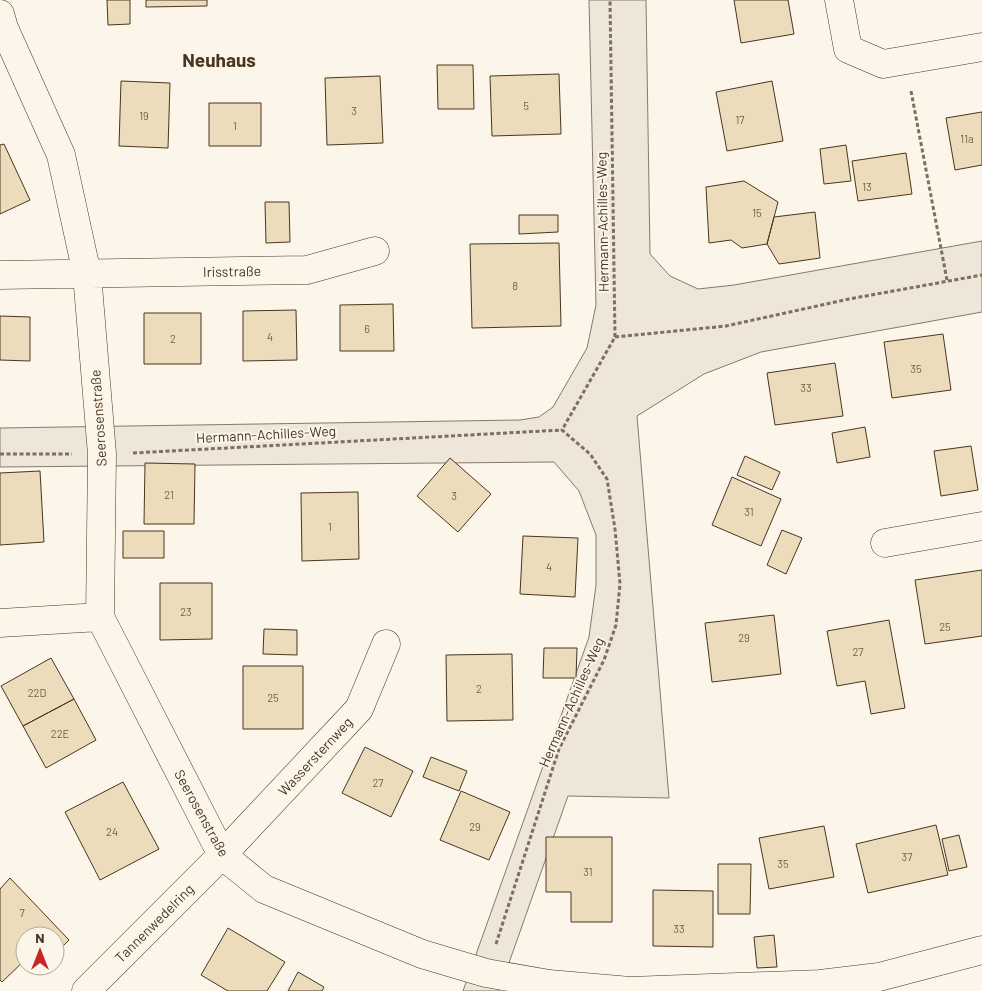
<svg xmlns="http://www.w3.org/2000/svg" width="982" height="991" font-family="Barlow,sans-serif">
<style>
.green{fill:#ede6d9;stroke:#887966}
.building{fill:#ecdcbc;stroke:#4a3520}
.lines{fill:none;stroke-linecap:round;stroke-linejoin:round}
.minor-casing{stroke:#4a3520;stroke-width:29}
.path{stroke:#7f6f5c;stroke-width:3;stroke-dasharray:4 2.5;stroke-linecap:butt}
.minor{stroke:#fbf6e9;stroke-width:28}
.labels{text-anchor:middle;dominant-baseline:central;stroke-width:4;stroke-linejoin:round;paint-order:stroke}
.number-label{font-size:11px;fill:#725f47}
.street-label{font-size:14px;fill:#4a3520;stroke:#fbf6e9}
.district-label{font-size:19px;font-weight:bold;fill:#4a3520;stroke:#fbf6e9}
</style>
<rect width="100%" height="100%" fill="#fbf6e9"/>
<path class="green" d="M589,0H646L650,254L670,276L698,289L734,285L982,241V312L761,352L704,374L637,416L669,798L568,796L499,991H463L589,637L596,585V535L579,491L554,462L0,467V428L520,420L539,417L553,407L587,348L596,305Z"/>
<path class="building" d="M107,0H130V24L108,25Z
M146,0H207V6L146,7Z
M734,0H788L794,34L741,43Z
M437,65H473L474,109H438Z
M559,74L561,134L492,136L490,76Z
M380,76L383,143L327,145L325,78Z
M121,81L170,83L168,148L119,146Z
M772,81L783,141L727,151L716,92Z
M209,103H261V146H209Z
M982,112V165L955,170L946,118Z
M4,144L30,200L0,214V145Z
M846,145L851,181L824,184L820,149Z
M906,153L912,194L858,201L852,161Z
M744,181L778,202L767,244L742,248L731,240L709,243L706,187Z
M265,202H289L290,242L266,243Z
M815,212L820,258L779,264L767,244L774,217Z
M519,215H558V232L519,234Z
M559,243L561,326L472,328L470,244Z
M393,304L394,351H340V305Z
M296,310L297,360L243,361V311Z
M144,313H201V364H144Z
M0,316L30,317V361L0,360Z
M943,334L951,390L892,398L884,342Z
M835,363L843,416L775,425L767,373Z
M865,427L870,457L837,463L832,433Z
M971,446L978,490L941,496L934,451Z
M745,456L780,472L772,490L737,475Z
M450,458L491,494L458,532L417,496Z
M145,463L195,464L194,524H144Z
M40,471L44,542L0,545V473Z
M732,477L781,499L761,546L712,525Z
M358,492L359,559L302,561L301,493Z
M782,530L802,538L786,574L767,565Z
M123,531H164V558H123Z
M523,536L578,538L575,597L520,594Z
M982,570V636L925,644L915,580Z
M160,583H212V639L160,640Z
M774,615L781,674L712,682L705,623Z
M889,620L905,708L871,714L865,681L837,686L827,631Z
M264,629L297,630V655L263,654Z
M544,648H577L576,678H543Z
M512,654L513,720L447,721L446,655Z
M51,658L74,699L23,726L1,686Z
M243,666H303V729H243Z
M74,699L96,740L46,768L23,726Z
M365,747L413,771L391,817L342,793Z
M431,757L467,771L459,791L423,777Z
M123,782L159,849L100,880L65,812Z
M461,791L510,812L489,860L440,840Z
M936,825L948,875L868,893L856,844Z
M824,826L834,877L769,889L759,838Z
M959,835L967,867L949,871L942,839Z
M546,837H612V922H571V892H546Z
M718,864H751L750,914H718Z
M10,878L69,940L55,954V936H25V960L2,982L0,980V889Z
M653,890L713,891V947L653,946Z
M228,928L285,962L267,991H228L201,975Z
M774,935L777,967L757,968L754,937Z
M298,972L324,987L322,991H288Z"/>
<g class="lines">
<g class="minor-casing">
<path id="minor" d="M839,0L848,49L883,64L982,47
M0,14L4,28L61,155L87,274L102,454L100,617L222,855L264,889L422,954L486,973L549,984L630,991L820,984L879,977L982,950
M0,275L307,270L375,251
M885,543L982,526
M0,623L100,617
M86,991L222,855L359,709L386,644"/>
</g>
<path class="path" d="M911,91L947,280
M615,337L726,326L849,299L982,275
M133,453L562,430
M0,454H72
M496,944L559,749L604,660L616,625L620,584L615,529L607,479L590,454L562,430L615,337L610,0"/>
<use href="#minor" class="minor"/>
</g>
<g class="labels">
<g class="number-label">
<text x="526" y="105">5</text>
<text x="354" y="110">3</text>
<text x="144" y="115">19</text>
<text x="740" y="119">17</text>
<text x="235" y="125">1</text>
<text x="967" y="138">11a</text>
<text x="867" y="186">13</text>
<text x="757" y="212">15</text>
<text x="515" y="285">8</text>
<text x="367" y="328">6</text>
<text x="270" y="336">4</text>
<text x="173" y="338">2</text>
<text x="916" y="368">35</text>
<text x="806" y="387">33</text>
<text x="169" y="494">21</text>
<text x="454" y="495">3</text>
<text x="749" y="511">31</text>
<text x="330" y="526">1</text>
<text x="549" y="566">4</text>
<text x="186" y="611">23</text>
<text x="945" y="626">25</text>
<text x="744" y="637">29</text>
<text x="858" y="651">27</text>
<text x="479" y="688">2</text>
<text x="37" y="692">22D</text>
<text x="273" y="697">25</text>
<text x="60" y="733">22E</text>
<text x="378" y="782">27</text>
<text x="475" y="826">29</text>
<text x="112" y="831">24</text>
<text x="907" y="856">37</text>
<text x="783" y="863">35</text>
<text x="588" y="871">31</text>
<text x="22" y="912">7</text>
<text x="679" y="928">33</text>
</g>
<g class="street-label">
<text transform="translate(602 222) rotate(-91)">Hermann-Achilles-Weg</text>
<text transform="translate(232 271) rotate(-1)">Irisstraße</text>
<text transform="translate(98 418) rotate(-94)">Seerosenstraße</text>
<text transform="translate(266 434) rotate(-3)">Hermann-Achilles-Weg</text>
<text transform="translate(571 702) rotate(-66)">Hermann-Achilles-Weg</text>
<text transform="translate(315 756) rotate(-47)">Wassersternweg</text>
<text transform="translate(202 813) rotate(61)">Seerosenstraße</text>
<text transform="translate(154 923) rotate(-45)">Tannenwedelring</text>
</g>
<g class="district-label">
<text x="219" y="59">Neuhaus</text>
</g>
</g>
<g transform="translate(40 951)"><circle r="24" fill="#fbf6e9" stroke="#b4a999"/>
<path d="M0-4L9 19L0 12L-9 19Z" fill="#c62828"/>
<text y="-8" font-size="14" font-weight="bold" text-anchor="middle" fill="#4a3520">N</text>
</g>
</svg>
